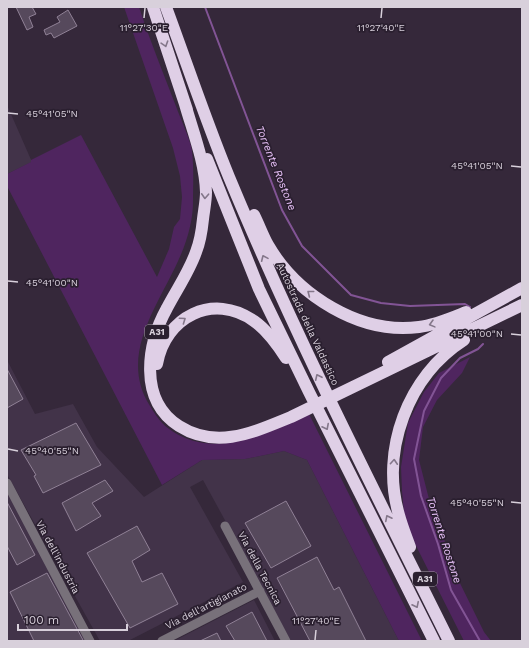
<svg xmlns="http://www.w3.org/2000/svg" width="529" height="648" font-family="'Work Sans',sans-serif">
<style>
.built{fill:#423349}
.green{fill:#4f255f}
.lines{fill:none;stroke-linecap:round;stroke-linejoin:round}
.stream{stroke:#825495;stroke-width:2}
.building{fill:#56495c;stroke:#908196}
.minor{stroke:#78717a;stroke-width:9}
.highway{stroke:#dfcfe6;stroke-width:12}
.oneway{stroke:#84778a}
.ticks{fill:none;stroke:#d8d0db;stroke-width:1.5}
.labels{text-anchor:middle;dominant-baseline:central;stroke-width:3.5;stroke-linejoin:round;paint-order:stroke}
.shield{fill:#2a1f2f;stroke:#a49ba7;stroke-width:1}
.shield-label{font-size:9px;font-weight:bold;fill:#d8d0db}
.street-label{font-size:10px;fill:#d8d0db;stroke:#2a1f2f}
.water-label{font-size:11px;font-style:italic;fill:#e8c1f8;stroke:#2a1f2f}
.ticks-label{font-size:10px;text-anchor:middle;fill:#d8d0db;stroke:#2a1f2f;stroke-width:3.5;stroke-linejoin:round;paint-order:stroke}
</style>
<rect width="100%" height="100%" fill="#35283a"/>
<path class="built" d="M7,105L32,162L7,174Z
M7,360L35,414L73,404L97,447L144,497L202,460L245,459L284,451L307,460L399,641H291L203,480L190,487L243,582L128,641H100L7,474Z
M7,492L89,641H7Z
M254,600L275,641H174Z"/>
<path class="green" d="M124,7H139C150,41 164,75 177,109C181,120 191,141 192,151C194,168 193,186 193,202C193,215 190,229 186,241C169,294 114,349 150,406C156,416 162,425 172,431C215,460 267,433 309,414L422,641H399L307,460L284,451L245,459L202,460L162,485L7,186V174L31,162V160L81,135L157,277L169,249L174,227L180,219L182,197L180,176L173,148Z
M470,357L462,373L437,400L423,427L419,460L429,499L442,532L453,569L484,632L491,641H464L405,524L402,491L401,467L408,423L424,392L439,373Z"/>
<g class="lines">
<path class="stream" d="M205,7L282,210L302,246L351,295L381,303L410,306L465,304L470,307
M480,641L451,590L438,544L421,496L414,459L424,411L441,378L460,358L478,349L483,344"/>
</g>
<path class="building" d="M16,7H32L36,14L29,17L33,27L27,30Z
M68,10L77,26L54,38L51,33L46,35L44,30L60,22L57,17Z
M7,369L23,399L7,408Z
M76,423L101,465L43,493L34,476L36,475L21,450Z
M105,480L113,491L92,503L101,516L76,531L62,503Z
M286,501L311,546L271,568L245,523Z
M7,502L35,555L17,565L7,546Z
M137,526L150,550L132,561L142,582L162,573L178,604L130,628L87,553Z
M317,557L334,590L339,587L366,641H310L277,578Z
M47,573L83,640L80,641H34L10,592Z
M252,612L267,641H235L226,626Z
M217,633L221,641H200Z"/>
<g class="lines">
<path class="minor" d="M7,483L90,641
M225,526L286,641
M162,641L260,591"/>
<path class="highway" d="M153,7L187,110
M166,7C187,64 206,121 229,177C295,336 373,488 449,641
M185,104C193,132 205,162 206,192C206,201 204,210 203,219C202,229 200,242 196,252C189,272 177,289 167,308C147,344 138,400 179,426C217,450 254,432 291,417L522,305
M207,159L259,289L309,392L434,641
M254,215C259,225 263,236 268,245C297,295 360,335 419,327C435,325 451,318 466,312
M388,362L522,288
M157,364C165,317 213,292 254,321C267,330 277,344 286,358
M410,547C406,536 402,526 399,515C380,450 408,376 464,340"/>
</g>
<defs><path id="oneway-chevron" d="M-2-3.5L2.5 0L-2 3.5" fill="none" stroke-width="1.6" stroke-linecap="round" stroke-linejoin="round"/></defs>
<g class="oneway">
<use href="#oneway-chevron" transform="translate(165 44) rotate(72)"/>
<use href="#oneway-chevron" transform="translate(205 196) rotate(93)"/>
<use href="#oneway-chevron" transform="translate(264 258) rotate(-114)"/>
<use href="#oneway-chevron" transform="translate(310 293) rotate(-142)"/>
<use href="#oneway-chevron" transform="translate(183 320) rotate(-35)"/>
<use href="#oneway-chevron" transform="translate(432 324) rotate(165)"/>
<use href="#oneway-chevron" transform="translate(318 377) rotate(-115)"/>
<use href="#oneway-chevron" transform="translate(326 427) rotate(63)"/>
<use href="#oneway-chevron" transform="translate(394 462) rotate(-86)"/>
<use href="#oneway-chevron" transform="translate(388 518) rotate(-117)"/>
<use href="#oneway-chevron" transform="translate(416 605) rotate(64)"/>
</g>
<path class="ticks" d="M144,18L145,8M381,18L382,8M8,113L18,114M511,166L521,167M8,281L18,282M511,334L521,335M8,449L18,451M511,502L521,503M315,640L316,630"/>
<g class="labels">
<g class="shield">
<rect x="145" y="325" width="24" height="14" rx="3"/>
<rect x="413" y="572" width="24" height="14" rx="3"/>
</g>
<g class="shield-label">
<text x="157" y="332">A31</text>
<text x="425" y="579">A31</text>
</g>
<g class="street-label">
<text transform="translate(308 324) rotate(65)">Autostrada della Valdastico</text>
<text transform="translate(58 557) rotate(62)">Via dell'industria</text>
<text transform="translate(260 568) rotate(62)">Via della Tecnica</text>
<text transform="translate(206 606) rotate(-27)">Via dell'artigianato</text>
</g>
<g class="water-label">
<text transform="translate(276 168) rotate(68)">Torrente Rostone</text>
<text transform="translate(444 540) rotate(72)">Torrente Rostone</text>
</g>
</g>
<g class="ticks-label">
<text x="144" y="31">11°27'30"E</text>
<text x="381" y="31">11°27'40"E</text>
<text x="52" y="117">45°41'05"N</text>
<text x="477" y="169">45°41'05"N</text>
<text x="52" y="286">45°41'00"N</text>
<text x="477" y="337">45°41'00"N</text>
<text x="52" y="454">45°40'55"N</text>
<text x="477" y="506">45°40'55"N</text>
<text x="316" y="624">11°27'40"E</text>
</g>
<rect width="529" height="648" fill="none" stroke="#d8d0db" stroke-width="16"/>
<path d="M18 624v6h109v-6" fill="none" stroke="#d8d0db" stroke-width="2"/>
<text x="24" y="624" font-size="12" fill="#d8d0db" stroke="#2a1f2f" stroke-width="3" paint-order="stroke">100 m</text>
</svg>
